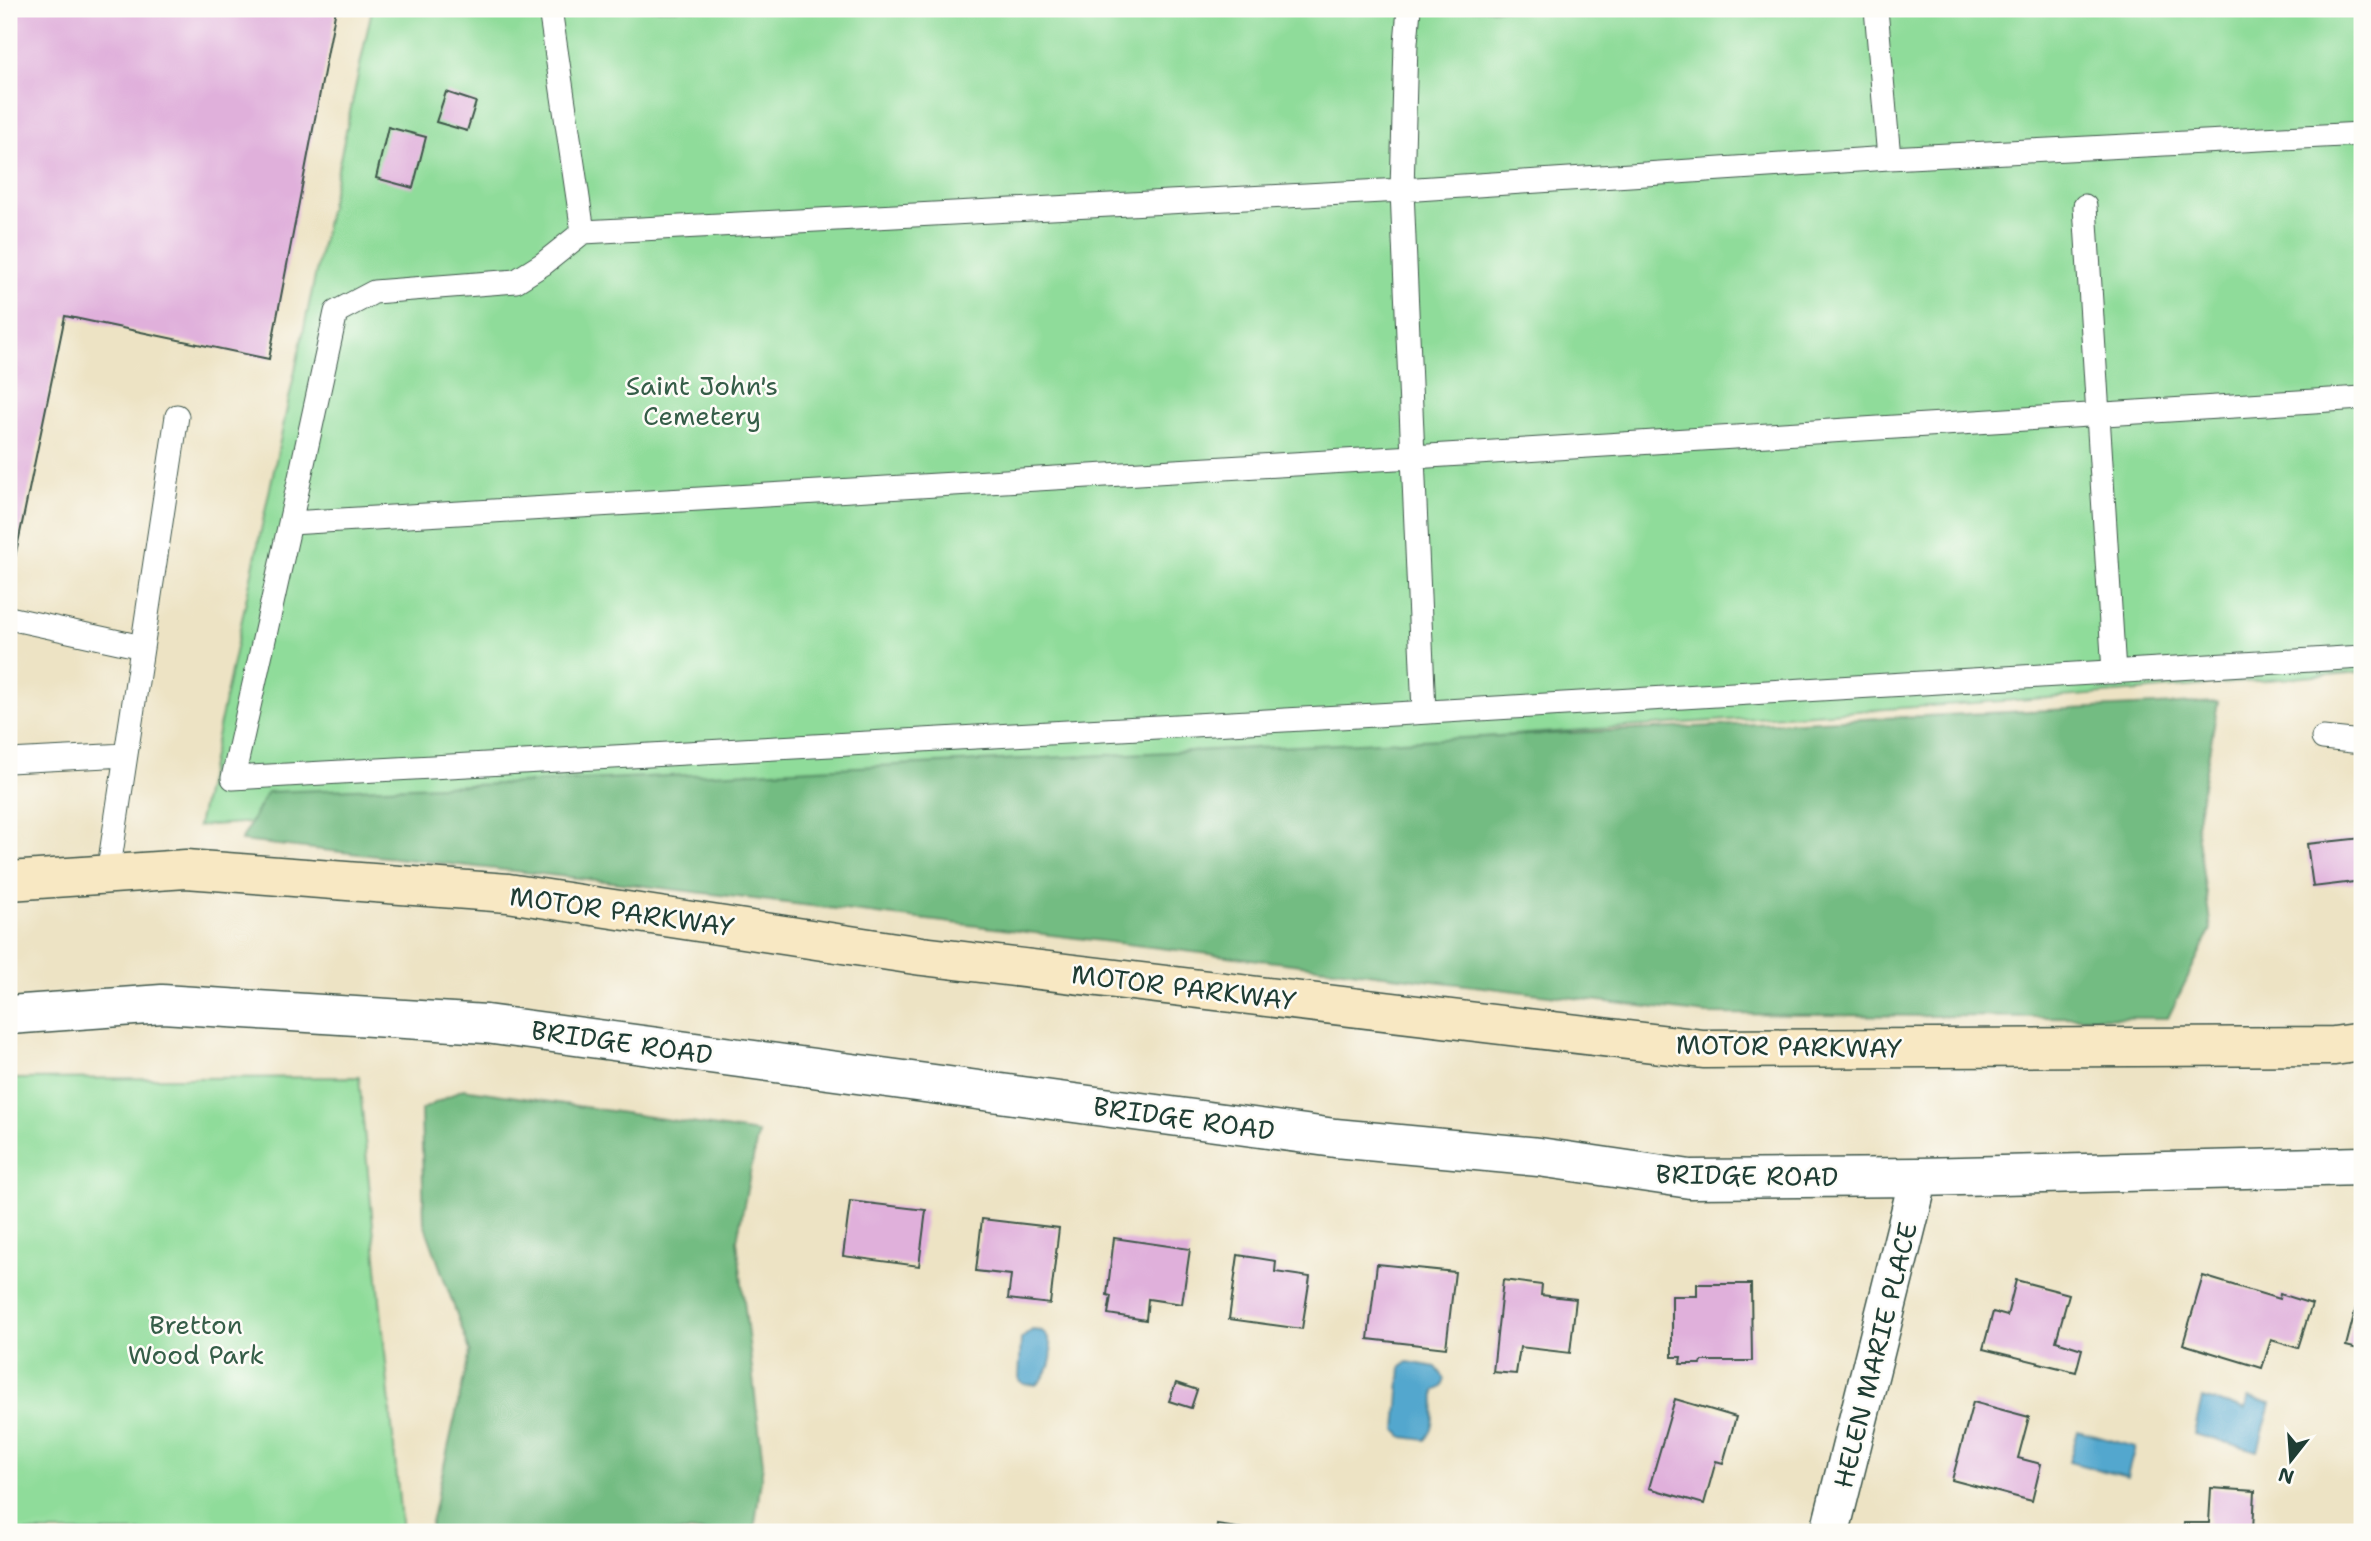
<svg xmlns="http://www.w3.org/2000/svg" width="2371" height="1541" font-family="'Shantell Sans',sans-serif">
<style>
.green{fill:#8fdc9a;stroke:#578c67;stroke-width:2}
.forest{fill:#73bc82;stroke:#497c5b;stroke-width:2}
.water{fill:#52a7ce;stroke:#387281;stroke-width:2}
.building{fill:#e0b0db}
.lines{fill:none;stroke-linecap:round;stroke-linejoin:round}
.service-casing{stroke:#3e564a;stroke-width:25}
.minor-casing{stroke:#3e564a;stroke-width:41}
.secondary-casing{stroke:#3e564a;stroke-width:41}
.service{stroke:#fff;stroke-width:23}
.minor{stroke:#fff;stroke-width:38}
.secondary{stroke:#f8e8c3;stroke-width:38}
.labels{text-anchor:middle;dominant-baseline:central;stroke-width:5;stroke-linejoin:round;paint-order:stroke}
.park-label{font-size:26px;fill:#355d48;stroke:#fdfcf7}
.street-label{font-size:26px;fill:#1f3d34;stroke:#fdfcf7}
</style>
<rect width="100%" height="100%" fill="#fdfcf7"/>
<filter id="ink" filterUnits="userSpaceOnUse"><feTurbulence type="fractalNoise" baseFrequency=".0143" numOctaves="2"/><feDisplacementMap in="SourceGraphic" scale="14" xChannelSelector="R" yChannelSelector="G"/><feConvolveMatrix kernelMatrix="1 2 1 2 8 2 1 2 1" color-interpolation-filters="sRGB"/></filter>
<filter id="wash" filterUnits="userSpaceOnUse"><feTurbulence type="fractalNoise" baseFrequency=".00686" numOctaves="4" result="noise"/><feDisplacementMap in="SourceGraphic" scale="28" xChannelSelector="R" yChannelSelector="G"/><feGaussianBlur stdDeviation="1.57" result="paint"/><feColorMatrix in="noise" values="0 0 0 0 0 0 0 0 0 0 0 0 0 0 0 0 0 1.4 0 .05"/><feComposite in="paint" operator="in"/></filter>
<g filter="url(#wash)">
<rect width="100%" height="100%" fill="#ede3c4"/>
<path class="green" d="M372,9H2362V672L2103,694L198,826Z
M359,1077L402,1532H9V1079Z"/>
<path class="forest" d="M2218,702L2196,825L2211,929L2168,1018L1707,1014L604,881L241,841L267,792L500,784Z
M463,1089L758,1133L737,1240L763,1464L754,1532H429L470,1351L424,1223L421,1110Z"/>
<path class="water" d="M1032,1330L1042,1331C1044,1334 1048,1337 1049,1341C1056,1355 1048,1376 1036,1385L1024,1384L1019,1380L1021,1339Z
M1408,1362L1436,1367L1445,1379L1442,1387L1435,1391C1434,1407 1437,1428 1425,1440L1403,1437L1396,1430L1401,1367Z
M2202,1398L2245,1409L2248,1398L2271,1403L2258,1451L2194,1434Z
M2078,1431L2135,1447L2127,1477L2069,1462Z"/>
<g id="blocks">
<path class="building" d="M9,9H336L269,359L65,316L12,572H9Z
M446,92L476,102L467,131L436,122Z
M388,127L426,137L413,188L376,178Z
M2362,838V881L2313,887L2307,844Z
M850,1201L926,1210L919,1266L843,1256Z
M982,1219L1059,1228L1050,1304L1008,1299L1011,1275L976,1271Z
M1114,1238L1190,1249L1182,1304L1148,1299L1146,1320L1108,1314L1111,1296L1107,1295Z
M1238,1255L1276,1261L1275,1272L1310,1277L1302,1329L1229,1319Z
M1377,1264L1455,1272L1446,1348L1368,1339Z
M2203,1276L2279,1299L2280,1294L2312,1304L2298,1348L2271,1340L2262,1368L2183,1344Z
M1503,1280L1542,1285L1541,1295L1576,1299L1570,1353L1520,1347L1516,1374L1493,1372Z
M2016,1280L2069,1294L2056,1341L2082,1349L2076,1372L1983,1349L1993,1312L2007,1316Z
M1697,1284H1751L1752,1361H1702L1701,1364H1680L1681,1357H1672V1296H1697Z
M2361,1288H2362V1350L2346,1346Z
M1176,1383L1197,1390L1191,1408L1169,1401Z
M1675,1399L1736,1417L1723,1463L1716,1461L1704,1504L1649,1488Z
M1973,1402L2029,1417L2018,1458L2041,1464L2032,1501L1952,1480Z
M2211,1488L2255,1491L2253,1530H2242V1532H2183L2184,1523H2209Z
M1217,1525L1258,1531V1532H1216Z"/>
</g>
</g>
<g filter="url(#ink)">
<use href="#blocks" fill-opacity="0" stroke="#3e564a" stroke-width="2"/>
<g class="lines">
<g class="service-casing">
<path id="service" d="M550,9L583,232
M1409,9L1406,43L1402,190L1889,158L1876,9
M1889,158L2362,134
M2085,206L2114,672
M290,523L336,312L374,292L516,281L543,264L583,232L1402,190L1413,457L2362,398
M9,618L142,647
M1424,712L1413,457L290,523L233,778L1412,713L2362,657
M2323,738L2362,742
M9,761L126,755
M108,874L177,416"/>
</g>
<g class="minor-casing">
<path id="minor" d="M9,1015L162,1004L486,1024L1335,1138L1539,1157L1690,1179L1919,1177L2362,1166
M1830,1532L1919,1177"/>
</g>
<g class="secondary-casing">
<path id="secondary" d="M9,881L186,869L508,893L922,956L1703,1049L2334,1046L2362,1042"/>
</g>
<use href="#service" class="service"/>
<use href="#minor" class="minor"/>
<use href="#secondary" class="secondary"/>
</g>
</g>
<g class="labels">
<g class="park-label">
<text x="702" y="385">Saint John's<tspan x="702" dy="30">Cemetery</tspan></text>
<text x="196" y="1324">Bretton<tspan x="196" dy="30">Wood Park</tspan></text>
</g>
<g class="street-label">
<text transform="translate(622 911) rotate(8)">MOTOR PARKWAY</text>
<text transform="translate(1184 987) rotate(7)">MOTOR PARKWAY</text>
<text transform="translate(622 1042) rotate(8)">BRIDGE ROAD</text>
<text transform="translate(1789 1046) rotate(1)">MOTOR PARKWAY</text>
<text transform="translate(1184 1118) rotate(8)">BRIDGE ROAD</text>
<text transform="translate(1747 1175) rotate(1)">BRIDGE ROAD</text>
<text transform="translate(1875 1355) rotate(-76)">HELEN MARIE PLACE</text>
</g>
</g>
<rect width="2371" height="1541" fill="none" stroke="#fdfcf7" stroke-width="35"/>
<g transform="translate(2291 1460) rotate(197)" stroke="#fdfcf7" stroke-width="5" paint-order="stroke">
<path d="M0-5L12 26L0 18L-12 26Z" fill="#1f3d34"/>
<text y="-10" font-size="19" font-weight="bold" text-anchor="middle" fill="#1f3d34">N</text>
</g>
</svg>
